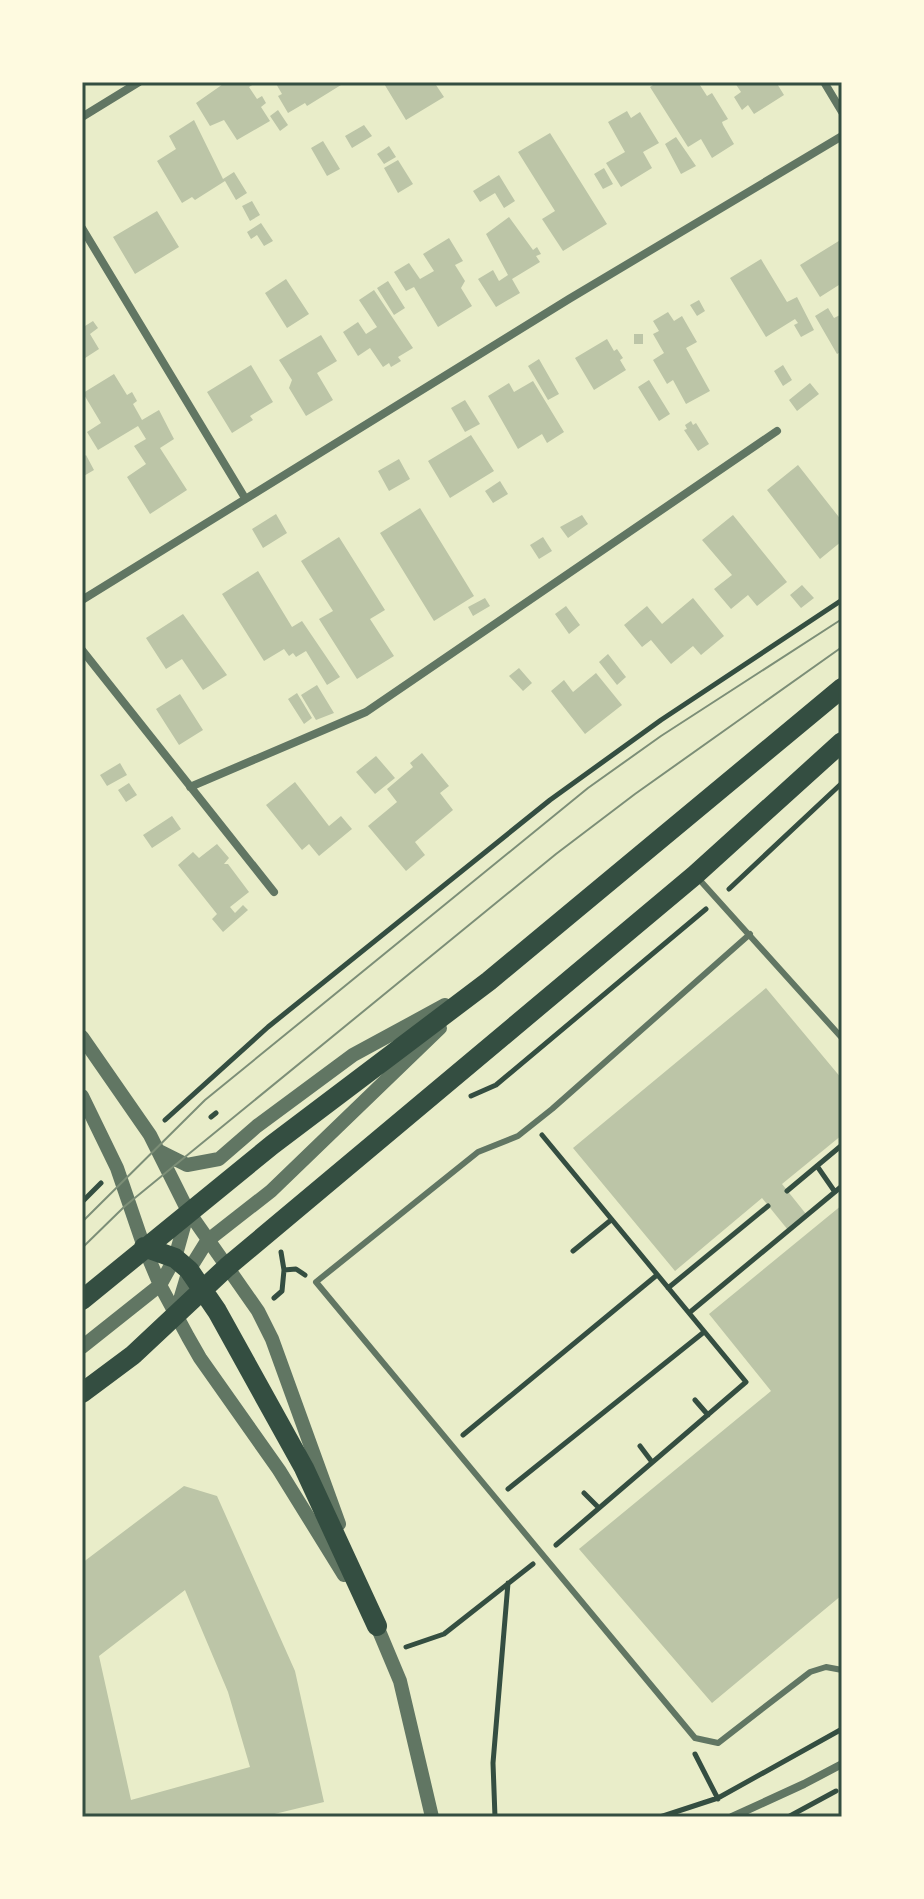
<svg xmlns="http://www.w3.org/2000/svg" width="924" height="1899" font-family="Arial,sans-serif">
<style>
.building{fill:#bcc5a7;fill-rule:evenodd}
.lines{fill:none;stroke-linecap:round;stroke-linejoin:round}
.path{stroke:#344e41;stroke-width:5}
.service{stroke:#617663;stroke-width:6}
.minor{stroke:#617663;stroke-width:8}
.tertiary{stroke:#617663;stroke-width:14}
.primary{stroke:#344e41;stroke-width:20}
.tram{stroke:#7c8e77;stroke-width:2}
.neatline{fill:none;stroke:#344e41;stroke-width:3}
</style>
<rect width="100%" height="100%" fill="#e9edc9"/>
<path class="building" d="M226,82H257L249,87L257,99L262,96L266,103L261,107L270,121L237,140L224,120L210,126L196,103Z
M275,82H340L341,85L307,106L305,103L288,113L278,96L282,94Z
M383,82H434L444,97L406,120Z
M651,82H698L707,96L712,93L728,119L722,122L723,125L734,144L712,158L701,139L688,147L650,87L653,85Z
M738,82H776L784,95L754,114L748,105L742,110L734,97L741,92L735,83Z
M278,110L288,125L280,131L270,116Z
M627,111L631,118L640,112L659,143L643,152L652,168L621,187L606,163L625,152L608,122Z
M194,120L223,179L234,172L247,193L236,200L225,181L195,200L192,197L182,203L157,161L176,149L169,136Z
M364,125L372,136L352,148L345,136Z
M550,133L607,224L563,251L542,219L555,211L518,152Z
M676,137L696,166L681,174L665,144Z
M323,141L340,169L327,176L311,148Z
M389,146L396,157L384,164L377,154Z
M398,160L413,184L398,193L384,168Z
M604,168L613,184L603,189L594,174Z
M499,175L515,201L504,208L495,193L480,202L473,191Z
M252,201L260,215L250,221L242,206Z
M157,211L179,247L135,274L113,237Z
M509,217L533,250L537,247L541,254L536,256L540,262L512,279L520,293L496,307L478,279L493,270L499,281L508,275L486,234Z
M261,223L273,241L264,246L257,235L251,239L247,232Z
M449,238L463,261L455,265L465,281L461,288L472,306L438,327L414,287L406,291L394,272L409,263L420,279L434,271L423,254Z
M842,239V283L820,297L800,265Z
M761,259L787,302L797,297L814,330L801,337L794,325L798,323L795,319L766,337L730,278Z
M286,279L309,314L287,328L265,293Z
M388,281L405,308L394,315L377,288Z
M374,290L413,348L398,357L401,361L391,367L389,363L383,367L370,348L358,356L343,332L358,322L366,334L377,327L359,300Z
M699,300L705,311L697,316L690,305Z
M828,308L834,318L842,314V351L837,354L815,316Z
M668,312L674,321L682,316L697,342L686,348L710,391L686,404L673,380L667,384L653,360L664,353L653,334L659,331L653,321Z
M82,320L85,326L93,321L98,328L90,334L99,349L82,360Z
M634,334H643V344H634Z
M321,335L337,361L317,373L333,400L306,416L289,388L292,380L279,360Z
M607,339L614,351L617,349L623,358L620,360L626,370L594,390L575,358Z
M539,359L559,394L548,400L528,366Z
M251,365L273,402L250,416L253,420L232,433L207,392Z
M783,365L792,380L783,386L774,371Z
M114,374L127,395L132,392L137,401L133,404L142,420L159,410L174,439L160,448L187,490L150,514L127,477L146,464L134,446L146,439L138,426L98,450L87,432L101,423L83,393Z
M649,380L670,414L659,421L638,387Z
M533,381L564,432L547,443L542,434L518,449L488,396L509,383L514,392Z
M810,383L819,394L797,411L789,400Z
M465,400L480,424L465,432L451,408Z
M691,421L693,425L696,423L709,444L698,451L684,430L687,429L685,425Z
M471,435L494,471L450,498L428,461Z
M86,455L94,470L82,477V458Z
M399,459L410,479L389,491L378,471Z
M798,465L842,521V541L820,559L767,490Z
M500,481L508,494L493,503L485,491Z
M420,508L474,596L434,621L380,533Z
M276,514L287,533L263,548L252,529Z
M582,515L588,524L568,538L560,527Z
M733,515L787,582L757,606L748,595L731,609L714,589L732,575L702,540Z
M339,537L385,610L370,619L394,656L357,679L319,619L333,611L301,561Z
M543,537L552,551L539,559L530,545Z
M258,571L292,627L302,621L340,677L327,685L306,651L296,657L293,653L289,656L284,649L264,661L222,594Z
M802,585L814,598L801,608L790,595Z
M485,598L490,606L473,616L468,607Z
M693,598L724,636L701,655L693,646L671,664L651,640L642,647L624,625L647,606L662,624Z
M566,606L580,625L569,634L555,614Z
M183,614L227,675L203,690L182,659L166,669L146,638Z
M608,654L626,677L617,685L599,662Z
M519,668L532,683L523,691L509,676Z
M596,673L622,705L585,734L551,691L564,680L573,692Z
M317,685L334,713L316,720L301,695Z
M297,693L312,718L304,724L288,699Z
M180,694L203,730L179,745L156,709Z
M422,753L449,786L440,793L453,810L415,842L425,855L406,871L368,826L397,802L387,789L413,767L410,763Z
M376,756L395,778L375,794L356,772Z
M120,763L127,775L107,786L100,775Z
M295,782L329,826L341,816L352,829L319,856L309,844L302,850L266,805Z
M129,783L137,795L126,802L118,790Z
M172,816L181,829L152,848L143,835Z
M217,844L229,858L224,864H228L249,892L230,907L235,913L243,905L248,910L223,932L212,919L217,914L178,865L193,852L199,858Z
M766,988L842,1079V1135L782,1184L806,1214L788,1230L762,1198L675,1271L573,1148Z
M842,1205V1595L712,1703L579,1549L771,1391L709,1314Z
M184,1486L217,1496L295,1671L324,1802L262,1817H82V1563ZM185,1590L228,1692L250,1767L131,1800L99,1656Z"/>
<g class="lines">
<path class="path" d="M729,889L842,783
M471,1096L496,1085L706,909
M211,1117L216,1113
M165,1120L268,1027L550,800L661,720L842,600
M542,1135L746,1382L556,1545
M817,1166L835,1192
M787,1191L842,1145
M82,1202L101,1183
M573,1251L611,1220
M281,1252L284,1270L296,1269L305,1275
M668,1288L768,1206
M274,1298L282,1291L284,1270
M689,1313L842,1186
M695,1400L708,1415
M463,1435L657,1275
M640,1446L652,1462
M508,1489L704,1332
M584,1493L599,1508
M406,1647L444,1634L533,1564
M695,1754L718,1799
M495,1817L493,1763L508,1583
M660,1817L718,1798L842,1729
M788,1817L836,1791"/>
<path class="service" d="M697,877L842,1038
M750,934L552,1109L518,1136L478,1152L316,1282L695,1738L718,1743L810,1672L826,1667L842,1670"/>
<path class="minor" d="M824,82L842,112
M82,117L139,82
M82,228L245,498
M82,600L569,299L842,136
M82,650L274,892
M190,787L366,712L777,431
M732,1817L804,1784L842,1764"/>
<path class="tertiary" d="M82,1037L150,1135L188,1211L258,1311L272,1339L339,1524
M82,1096L117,1168L144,1247L160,1285L188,1337L200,1358L279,1470L344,1575
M159,1151L187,1165L219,1159L257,1126L353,1055L445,1005
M176,1313L189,1270L207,1241L271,1191L440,1028
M82,1347L160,1285L175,1258L187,1215
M374,1619L400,1681L432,1817"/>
<path class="primary" d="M144,1247L175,1258L189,1270L217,1311L304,1468L377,1626
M82,1300L272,1145L489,981L842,688
M82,1393L133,1355L227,1267L695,875L842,742"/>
<path class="tram" d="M82,1222L205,1100L588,788L661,736L842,619
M82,1248L125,1206L556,854L635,794L842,647"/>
</g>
<rect width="924" height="1899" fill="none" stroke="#fefae0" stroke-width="168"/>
<rect x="84" y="84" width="756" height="1731" class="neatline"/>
</svg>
